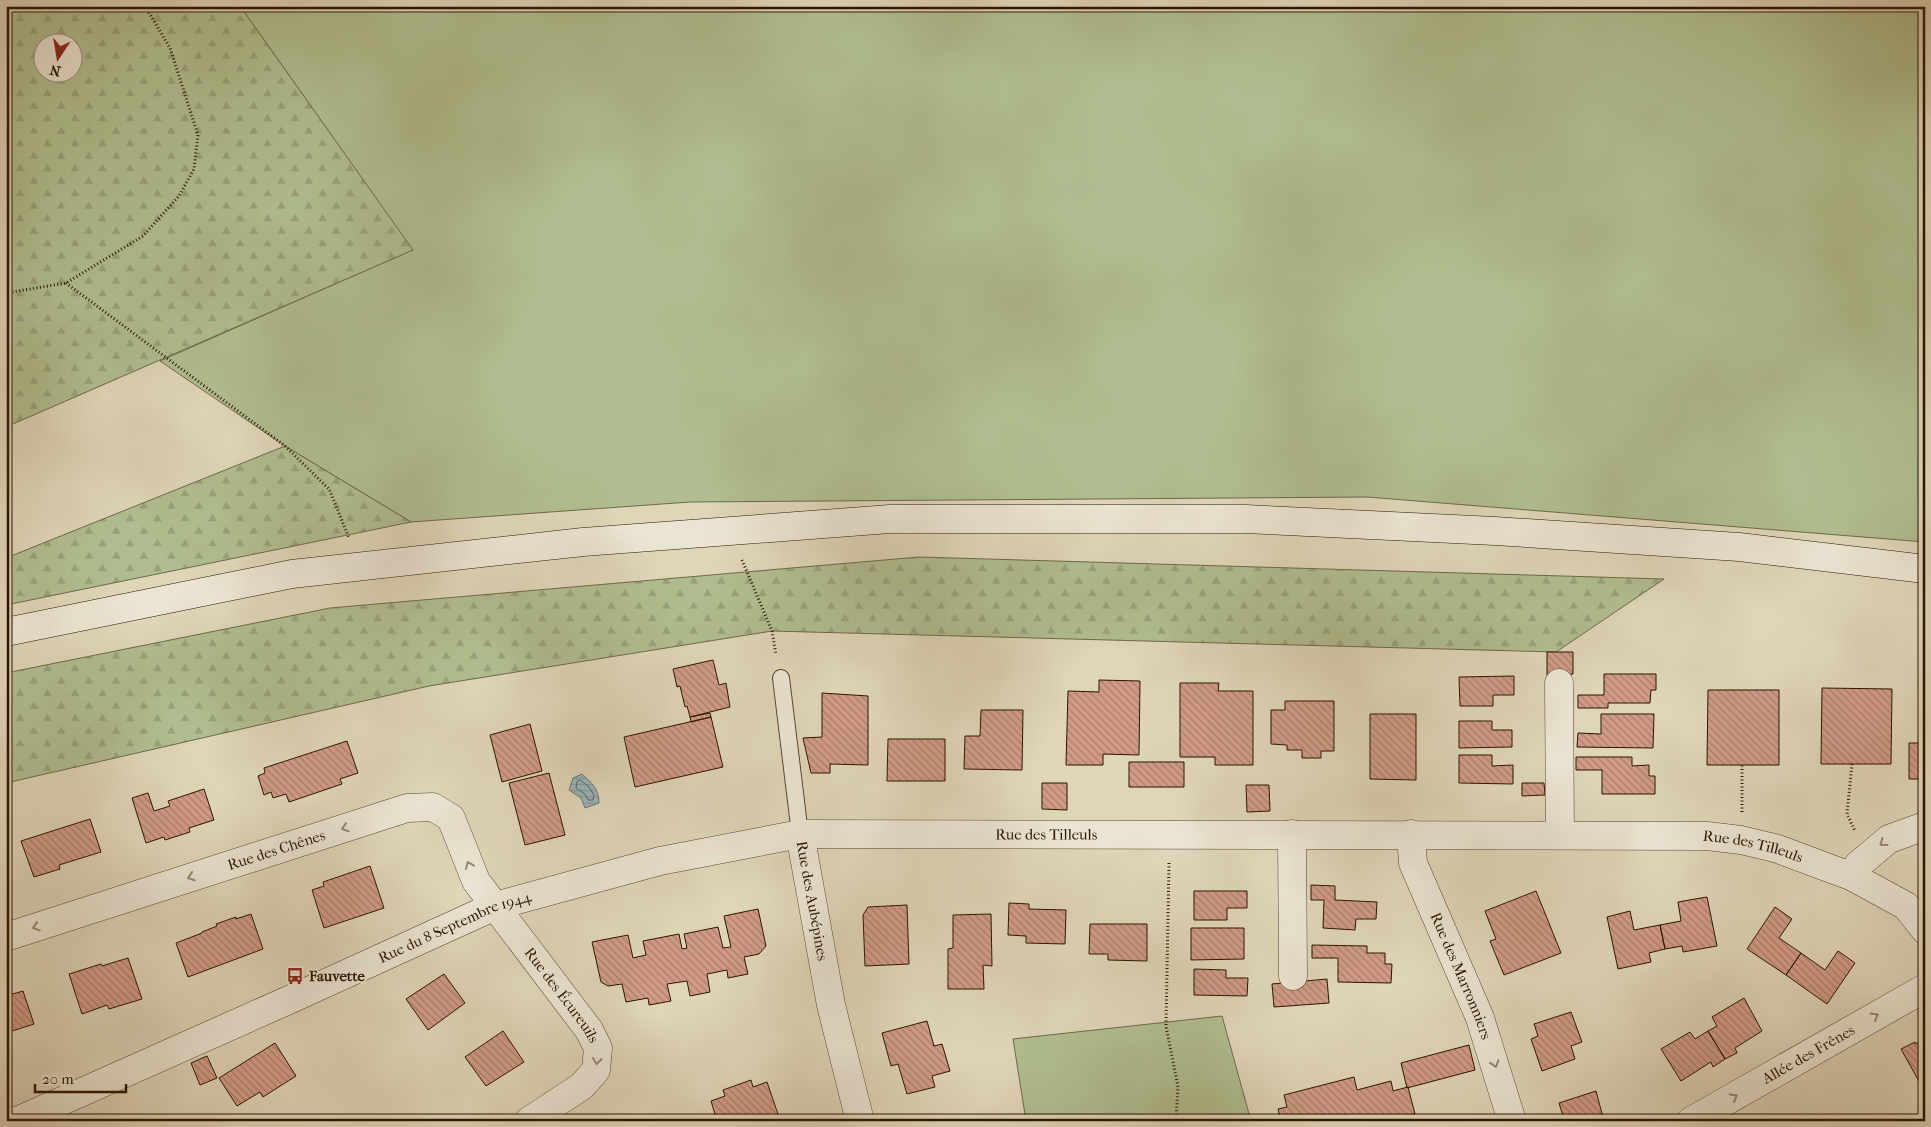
<svg xmlns="http://www.w3.org/2000/svg" width="1931" height="1127" font-family="'IM FELL French Canon',serif">
<style>
.grass{fill:#b0bd90;stroke:#6d6948}
.forest{fill:url(#forest-firs);stroke:#6d6948;fill-rule:evenodd}
.water{fill:url(#water-rules);stroke:#6d7570}
.lines{fill:none;stroke-linecap:round;stroke-linejoin:round}
.shore{stroke:#62655e;stroke-width:1}
.building{fill:url(#building-back-hatch);stroke:#2a1500}
.service-casing{stroke:#57452e;stroke-width:18}
.minor-casing{stroke:#57452e;stroke-width:29}
.secondary-casing{stroke:#2a1500;stroke-width:29}
.path{stroke:#2a1500;stroke-width:3;stroke-dasharray:1 2.5;stroke-linecap:butt}
.service{stroke:#eae4d2;stroke-width:16}
.minor{stroke:#eae4d2;stroke-width:28}
.secondary{stroke:#eae4d2;stroke-width:28}
.oneway{stroke:#948774}
.labels{text-anchor:middle;dominant-baseline:central;stroke-width:4;stroke-linejoin:round;paint-order:stroke}
.street-label{font-size:15px;fill:#2a1500;stroke:#eae4d2}
.poi-label{font-size:15px;font-weight:bold;fill:#2a1500;stroke:#eae4d2;text-anchor:start}
</style>
<defs>
<pattern id="forest-firs" width="22" height="20" patternUnits="userSpaceOnUse" patternTransform="scale(1.25)"><rect width="22" height="20" fill="#b0bd90"/><path d="M5 1l3.5 6h-7zM16 11l3.5 6h-7z" fill="#98a27a"/></pattern>
<pattern id="water-rules" width="6" height="5" patternUnits="userSpaceOnUse" patternTransform="scale(1.25)"><rect width="6" height="5" fill="#99b5bb"/><path d="M0 2.5h6" fill="none" stroke="#849b9f"/></pattern>
<pattern id="building-back-hatch" width="6" height="6" patternUnits="userSpaceOnUse" patternTransform="scale(1.25)"><rect width="6" height="6" fill="#d19b87"/><path d="M-1 5l2 2M0 0l6 6M5-1l2 2" fill="none" stroke="#aa7d6c"/></pattern>
</defs>
<rect width="100%" height="100%" fill="#dfd5b9"/>
<filter id="stains"><feTurbulence type="fractalNoise" baseFrequency=".004" numOctaves="4"/><feColorMatrix values="0 0 0 0 .2 0 0 0 0 .09 0 0 0 0 .02 0 0 0 .5 -.17"/></filter>
<radialGradient id="worn" r=".72"><stop offset=".6" stop-color="#630" stop-opacity="0"/><stop offset="1" stop-color="#630" stop-opacity=".3"/></radialGradient>
<path class="grass" d="M240,6H1925V542L1367,497L690,502L411,522L285,446L160,361L412,250Z
M1222,1016L1251,1121H1026L1013,1039Z"/>
<path class="forest" d="M6,6H240L413,250L6,427ZM42,42H72V72H42Z
M285,446L411,522L6,605V558Z
M919,557L1664,579L1556,652L772,631L429,686L6,783V673L330,608Z"/>
<path class="water" d="M582,774C592,783 599,789 599,803L585,808L581,798L569,790L573,778Z"/>
<g class="lines">
<path class="shore" d="M580,780L589,787L594,795L593,800H588L585,794L576,788L577,782Z"/>
</g>
<path class="building" d="M1547,652H1573V674L1547,675Z
M713,660L719,685L726,683L730,707L690,717L687,706L685,707L680,686L677,687L673,669Z
M1604,674H1656V690H1651L1650,703H1608V708H1578V695H1604Z
M1514,676V695H1493V706H1460L1459,677Z
M1099,680L1140,681L1139,755L1103,754V765H1066L1068,691L1099,692Z
M1180,683H1219L1218,691H1253V765H1215V757H1180Z
M1822,688L1892,689L1891,764H1821Z
M1708,690H1779V765H1707Z
M822,693L868,696V765L830,764V773H811L803,738L822,737Z
M1285,701H1334V751H1321V758H1302V750H1287V745L1271,744V710H1285Z
M981,710H1023L1022,770L964,769L965,736H980Z
M710,713L711,717L691,722L690,717Z
M1370,714H1416V780L1370,779Z
M1601,714H1654L1653,748L1577,747L1578,733L1601,734Z
M711,717L723,767L635,787L624,737Z
M1459,721H1492V730H1512V747L1459,748Z
M530,724L542,771L502,782L490,735Z
M888,739H945V781H887Z
M347,741L358,773L340,779L342,784L289,802L286,794L273,798L271,792L264,795L258,776L265,773L264,768Z
M1909,743H1925V779H1909Z
M1459,755H1492V766L1513,765V784L1459,783Z
M1576,757H1632V766L1649,765V776H1655V794H1602V770H1576Z
M1129,762H1184V787H1129Z
M549,773L565,835L525,845L509,783Z
M1042,783H1067V810L1042,809Z
M1522,783H1544L1545,795L1522,796Z
M1246,785H1269L1270,811L1247,812Z
M204,789L214,820L189,828L190,832L165,840L164,837L146,843L132,798L148,793L154,811L170,806L168,801Z
M90,819L101,852L59,865L60,869L34,877L21,841Z
M370,866L384,908L324,928L312,890L324,886L323,882Z
M1311,885L1335,886V900L1377,902L1376,919H1356L1355,930L1323,928L1324,900H1311Z
M1194,891H1247V908H1227V920H1194Z
M1536,891L1561,953L1504,975L1490,941L1496,939L1485,911Z
M1707,897L1717,946L1683,952L1682,946L1665,949L1660,925L1681,921L1678,902Z
M1009,903L1029,904V909L1066,910L1065,944L1026,943V936L1008,935Z
M907,905L909,964L865,966L863,915L868,907Z
M1775,907L1792,919L1779,938L1801,953L1786,975L1747,949Z
M758,909L766,946L759,954L744,957L748,974L728,978L727,970L707,974L710,992L690,996L687,981L667,984L671,1001L649,1005L648,998L626,1002L622,984L608,986L601,982L592,942L628,935L633,958L646,955L643,941L679,934L682,949L687,948L684,934L718,927L723,948L731,947L724,916Z
M1630,911L1634,930L1660,925L1665,949L1649,953L1651,962L1618,969L1607,917Z
M251,914L263,949L188,977L176,943L202,933V932L217,926L216,924L236,917V919Z
M991,914L992,966L983,965L984,989H948V949L953,948V915Z
M1090,924H1147V961L1108,960V954H1089Z
M1191,928H1244V959L1191,960Z
M1312,945L1367,946V953H1385V964H1392L1391,983L1338,982V958H1312Z
M1838,951L1855,963L1827,1004L1786,975L1801,953L1825,970Z
M128,958L142,999L109,1009L107,1005L82,1014L69,974L101,964L102,966Z
M1194,969L1226,970V978H1248L1247,996L1194,995Z
M444,974L465,1003L428,1030L406,999Z
M1327,979L1329,1003L1274,1007L1272,984Z
M23,991L34,1024L6,1033V996Z
M1744,998L1762,1031L1735,1048L1737,1053L1725,1059L1708,1031L1717,1026L1712,1017Z
M1571,1012L1582,1042L1571,1046L1575,1059L1542,1071L1531,1039L1538,1036L1534,1024Z
M927,1021L934,1046L942,1044L950,1071L932,1076L935,1087L907,1094L898,1064L891,1066L882,1033Z
M503,1031L524,1062L486,1086L465,1057Z
M1708,1031L1725,1059L1713,1067L1711,1062L1681,1081L1661,1049L1690,1032L1695,1039Z
M1925,1039V1083L1921,1085L1901,1049L1915,1042L1916,1044Z
M275,1043L296,1076L263,1097L260,1092L237,1106L219,1078Z
M1469,1045L1475,1070L1407,1088L1401,1063Z
M207,1056L217,1078L200,1085L191,1063Z
M1354,1077L1357,1090L1391,1081L1393,1091L1408,1087L1415,1114L1401,1118L1402,1121H1281L1278,1109L1287,1107L1284,1095Z
M751,1080L753,1087L767,1082L780,1120L717,1121L711,1101L725,1096L723,1090Z
M1596,1091L1604,1121H1558L1557,1118L1563,1116L1559,1103Z"/>
<g class="lines">
<g class="service-casing">
<path id="service" d="M781,678L800,834"/>
</g>
<g class="minor-casing">
<g id="minor">
<path d="M1559,683L1560,835"/>
<path id="s1" d="M800,834L831,1005L860,1121"/>
<path d="M1292,834L1293,976"/>
<path id="s2" d="M1411,834L1413,863L1480,1018L1512,1121"/>
<path d="M1853,877L1858,865L1889,839L1925,826"/>
<path id="s3" d="M6,937L407,808L433,807L451,818L476,881L589,1030L598,1048L596,1070L582,1086L529,1121"/>
<path id="s4" d="M17,1121L291,999L495,906L660,861L800,834L1707,836L1741,840L1778,849L1853,877L1906,906L1925,930"/>
<path id="s5" d="M1691,1121L1925,988"/>
</g>
</g>
<g class="secondary-casing">
<path id="secondary" d="M6,632L292,574L583,542L890,519H1245L1495,531L1739,547L1925,569"/>
</g>
<path class="path" d="M66,283L285,446L329,489L349,538
M6,289L12,292L66,283L143,236L179,196L194,169L198,135L170,48L145,6
M742,560L772,631L776,655
M1852,764L1847,814L1855,831
M1742,812V765
M1169,863L1166,1026L1178,1087L1176,1121"/>
<use href="#service" class="service"/>
<use href="#minor" class="minor"/>
<use href="#secondary" class="secondary"/>
</g>
<defs><path id="oneway-chevron" d="M-2-3.5L2.5 0L-2 3.5" fill="none" stroke-width="1.6" stroke-linecap="round" stroke-linejoin="round" transform="scale(1.25)"/></defs>
<g class="oneway">
<use href="#oneway-chevron" transform="translate(345 828) rotate(162)"/>
<use href="#oneway-chevron" transform="translate(1883 843) rotate(144)"/>
<use href="#oneway-chevron" transform="translate(469 865) rotate(-112)"/>
<use href="#oneway-chevron" transform="translate(191 877) rotate(162)"/>
<use href="#oneway-chevron" transform="translate(36 927) rotate(162)"/>
<use href="#oneway-chevron" transform="translate(1875 1016) rotate(-30)"/>
<use href="#oneway-chevron" transform="translate(597 1061) rotate(96)"/>
<use href="#oneway-chevron" transform="translate(1495 1064) rotate(73)"/>
<use href="#oneway-chevron" transform="translate(1734 1097) rotate(-30)"/>
</g>
<defs>
<g id="bus-bare" transform="scale(1.35)"><path d="M-5-6H5V4H4V6H2V4H-2V6H-4V4H-5ZM-3.5-4V0h7V-4ZM-3.5 1.2v1.5H-2V1.2ZM2 1.2v1.5H3.5V1.2Z" fill="#8f2418" stroke="#eae4d2" stroke-width="2.5" paint-order="stroke"/></g>
</defs>
<g fill-rule="evenodd">
<use href="#bus-bare" x="295" y="976"/>
</g>
<g class="labels">
<g class="street-label">
<text stroke="none"><textPath href="#s4" startOffset="1084">Rue des Tilleuls</textPath></text>
<text stroke="none"><textPath href="#s4" startOffset="1792">Rue des Tilleuls</textPath></text>
<text stroke="none"><textPath href="#s3" startOffset="284">Rue des Chênes</textPath></text>
<text stroke="none"><textPath href="#s1" startOffset="68">Rue des Aubépines</textPath></text>
<text stroke="none"><textPath href="#s4" startOffset="479">Rue du 8 Septembre 1944</textPath></text>
<text stroke="none"><textPath href="#s2" startOffset="152">Rue des Marronniers</textPath></text>
<text stroke="none"><textPath href="#s3" startOffset="679">Rue des Écureuils</textPath></text>
<text stroke="none"><textPath href="#s5" startOffset="135">Allée des Frênes</textPath></text>
</g>
<g class="poi-label">
<text x="309" y="976">Fauvette</text>
</g>
</g>
<rect width="1931" height="1127" fill="none" stroke="#dfd5b9" stroke-width="25"/>
<rect x="8" y="8" width="1916" height="1112" fill="none" stroke="#2a1500" stroke-width="2.5"/>
<rect x="12" y="12" width="1906" height="1102" fill="none" stroke="#2a1500"/>
<g transform="translate(58 58) rotate(192)"><circle r="24" fill="#eae4d2" stroke="#9d917e"/>
<path d="M0-4L9 19L0 12L-9 19Z" fill="#8f2418"/>
<text y="-8" font-size="14" font-weight="bold" text-anchor="middle" fill="#2a1500">N</text>
</g>
<path d="M35 1084v8h91v-8" fill="none" stroke="#2a1500" stroke-width="2.5"/>
<text x="42" y="1084" font-size="15" fill="#2a1500" stroke="#eae4d2" stroke-width="4" paint-order="stroke">20 m</text>
<rect width="100%" height="100%" filter="url(#stains)"/>
<rect width="100%" height="100%" fill="url(#worn)"/>
</svg>
